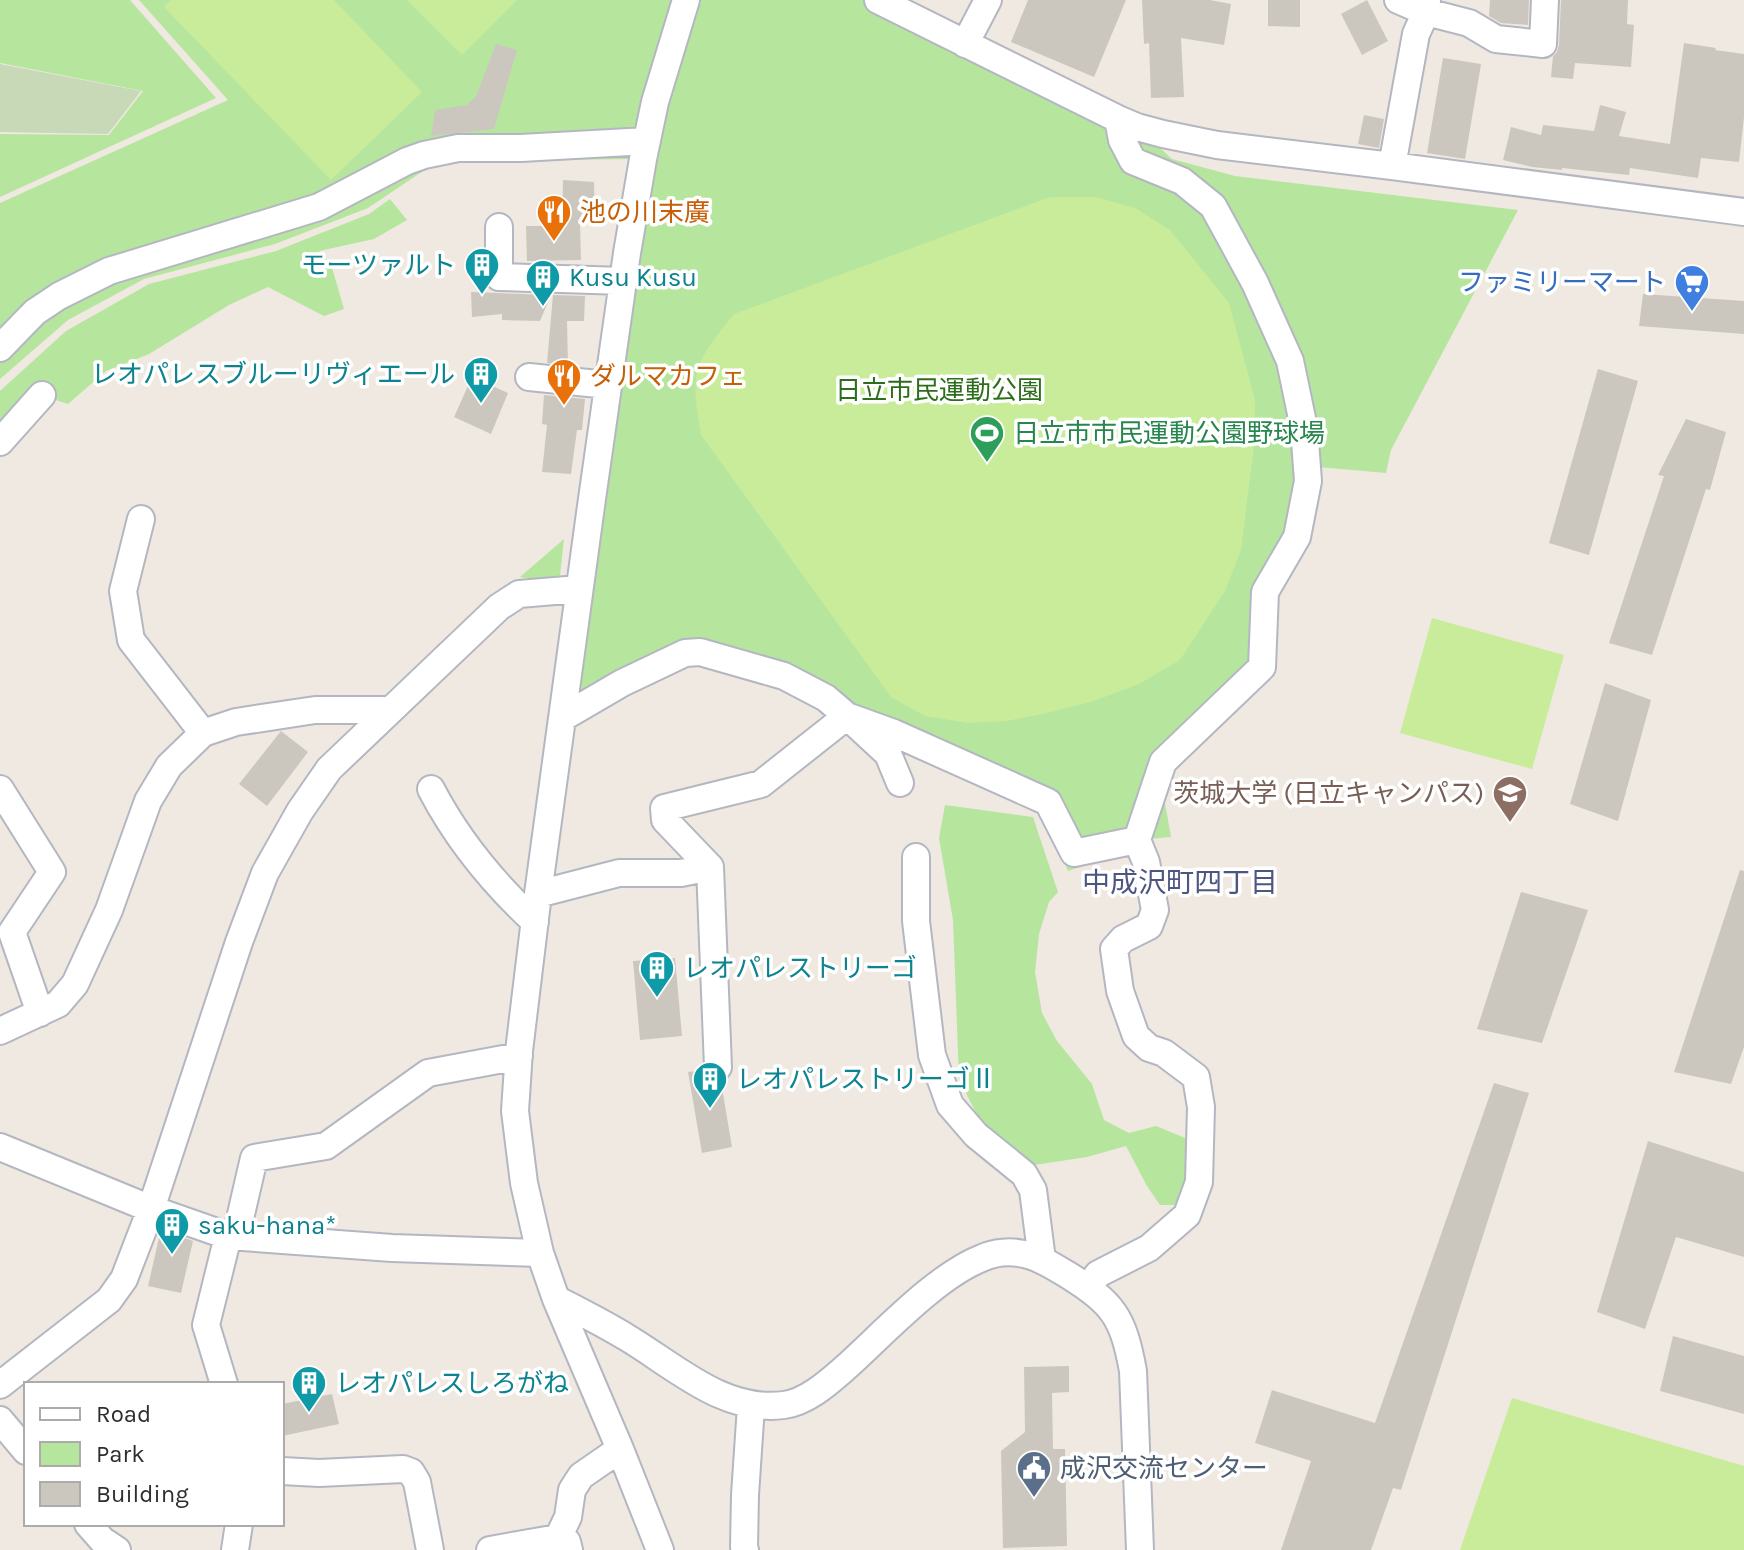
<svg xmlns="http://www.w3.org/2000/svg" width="1744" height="1550" font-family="Karla,'Noto Sans JP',sans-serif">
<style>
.green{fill:#b6e59e}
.cemetery{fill:#c8d9b8}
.pitch{fill:#c9ec9a}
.building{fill:#cbc7bf}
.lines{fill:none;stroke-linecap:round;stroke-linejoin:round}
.minor-casing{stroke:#b4b7c1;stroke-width:30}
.minor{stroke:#fff;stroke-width:26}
.labels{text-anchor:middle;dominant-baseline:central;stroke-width:7;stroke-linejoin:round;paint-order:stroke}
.food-label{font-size:26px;fill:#c56008;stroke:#fff;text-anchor:start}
.culture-label{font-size:26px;fill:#0d838f;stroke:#fff;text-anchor:start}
.shop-label{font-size:26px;fill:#366cbe;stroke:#fff;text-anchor:end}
.park-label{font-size:26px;fill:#2c6e1b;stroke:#fff}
.leisure-label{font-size:26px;fill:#27864d;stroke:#fff;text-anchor:start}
.education-label{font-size:26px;fill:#785e54;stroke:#fff;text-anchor:end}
.service-label{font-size:26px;fill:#4e5e75;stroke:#fff;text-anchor:start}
.neighbourhood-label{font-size:28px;fill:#4d5680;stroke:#fff}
</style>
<rect width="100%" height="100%" fill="#efe9e1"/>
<path class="green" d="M0,0H130L216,98L0,197V134L109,135L143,91L0,63Z
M139,0H878L1137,127L1172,159L1235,176L1518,210L1391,450L1386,473L1318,467L1237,712L1160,775L1171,837L1137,840L1131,850L1068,871L1044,808L804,688L684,653L563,712L642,159L438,161L368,208L275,244L144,279L68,320L0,379V203L228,100Z
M390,199L407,220L374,239L319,251L331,264L344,309L324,316L268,287L229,305L149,354L106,371L68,404L32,392L0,429V391L66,331L149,284L276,251L369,214Z
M564,539L560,575L551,582L520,577Z
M945,805L1033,817L1058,892L1049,902L1039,934L1035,972L1042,1013L1057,1041L1092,1084L1104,1120L1129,1133L1156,1126L1185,1138L1189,1182L1176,1205H1160L1147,1186L1126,1146L1087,1157L1034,1165L987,1135L959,1079L953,920L939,838Z"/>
<path class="cemetery" d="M0,64L141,91L108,134L0,132Z"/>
<path class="pitch" d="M171,0H334L422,92L331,180L164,7Z
M407,0H517L462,55Z
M1050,197H1095L1135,208L1170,230L1229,303L1255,400L1254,446L1241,550L1225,591L1180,660L1139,684L1094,701L1047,713L1007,721L968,723L925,716L891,697L701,435C698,415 693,393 697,372C701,354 722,329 734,314Z
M1432,618L1564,655L1532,769L1400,733Z
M1512,1398L1744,1466V1550H1460Z"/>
<path class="building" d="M1028,0H1126L1094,77L1011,42Z
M1142,0H1210L1231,4L1224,45L1181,38L1184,97L1151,98L1149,43L1144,44Z
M1268,0H1300V27L1268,26Z
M1367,0L1388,41L1362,55L1341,14Z
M1490,0H1529L1528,25L1501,23L1489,16Z
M1561,0H1628L1627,24L1634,25L1631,67L1575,63L1573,79L1551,77L1553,56L1557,52L1559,45Z
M1684,43L1716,48L1715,50L1744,54V117L1739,162L1701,158L1698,178L1630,168L1629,175L1562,168V170L1532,167L1503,160L1511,127L1541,135L1543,125L1594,131L1600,105L1626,112L1619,136L1670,144Z
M496,44L517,50L494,129L431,136L435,110L467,105L476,96Z
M1443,58L1481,64L1465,159L1427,153Z
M1364,115L1384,119L1379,148L1358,144Z
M563,180L594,182L595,221L580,222L581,260L527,261L526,226H562Z
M471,292L498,293L551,295L540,321L502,320V314L472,317Z
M1643,294L1744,301V334L1639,326Z
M553,295L585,296L584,321H567L568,365L547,363Z
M1598,369L1638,381L1589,555L1549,543Z
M472,377L508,393L491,434L454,417Z
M544,395L585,399L582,430H577L571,474L542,472L547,425L542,424Z
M1686,419L1726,432L1710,490L1706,489L1652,655L1609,643L1664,476L1658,475Z
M1605,683L1651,700L1618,821L1570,804Z
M281,731L308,752L267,806L239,784Z
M1740,870L1744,871V1047L1731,1084L1674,1072Z
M1521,892L1588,910L1542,1043L1477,1029Z
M675,958L682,1036L640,1040L633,961Z
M703,1070L705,1076L710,1081L721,1082L732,1147L702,1153L688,1072Z
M1494,1083L1529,1093L1401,1490L1393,1488L1371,1550H1281L1311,1461L1255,1443L1272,1390L1375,1423Z
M1648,1141L1744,1172V1257L1676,1237L1645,1329L1597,1312Z
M161,1229L193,1241L181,1293L148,1286Z
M1673,1336L1744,1356V1414L1660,1391Z
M1069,1366V1392L1052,1393L1053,1449H1065L1067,1546L1003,1548L1001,1451L1025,1432L1024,1367Z
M332,1394L339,1424L282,1436V1404Z"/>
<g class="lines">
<g class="minor-casing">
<path id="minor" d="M878,0L1118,119L1137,127L1163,134L1217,145L1392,166L1744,212
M1398,0L1426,12L1469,23L1496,39L1543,44L1545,0
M965,44L988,0
M1392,166L1416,34L1426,12L1427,0
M499,227V277L623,281
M0,348L35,312L59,296L109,271L319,207L407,161L424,155L458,148H521L647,141
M529,377L608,385
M0,442L42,395
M141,519L123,591L131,640L203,733
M562,718L622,683L685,653L700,652L784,676L826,698L847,716L894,733L1048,802L1074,853L1137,840
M0,789L52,872L12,932L40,1013
M431,789C457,839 493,883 535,922
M916,857V921L932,1055L950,1105L976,1135L1024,1174L1033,1190L1042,1260
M710,867L718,1067
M538,894L619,873H681L710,867L665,820L664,808L761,784L847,716L888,754L900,783
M0,1031L58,1004L75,984L109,910L148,801L169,766L203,733L236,722L315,710H391
M0,1147L151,1209L228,1236L392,1248L540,1253
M236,1236L254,1158L326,1146L428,1073L519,1056
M1088,1288L1098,1274L1149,1248L1187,1215L1199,1182L1201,1107L1196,1077L1164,1053L1149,1048L1136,1036L1120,991L1114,949L1123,939L1149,926L1155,910L1146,862L1137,840L1163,762L1262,667L1265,592L1297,537L1308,481L1304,428L1290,361L1255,283L1213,206L1182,181L1133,161L1122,140L1118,119
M556,1299C579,1311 603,1323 626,1337C675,1366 723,1413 784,1405C807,1402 829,1382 845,1368C883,1334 936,1276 982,1258C995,1252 1011,1251 1024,1254C1040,1257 1054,1267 1068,1275C1114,1304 1123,1317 1133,1371L1140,1550
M224,1384L206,1325L228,1236
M0,1385L109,1300L124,1279L151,1209L239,942L265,873L300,811L329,769L499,607L519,594L579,589
M0,1420L26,1451
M282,1471L319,1473L403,1469L411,1472L417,1482L430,1550
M88,1524L102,1540L117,1550
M558,1538L568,1517L572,1490L581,1476L620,1449
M235,1550L239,1524
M490,1550L558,1538L567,1542L569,1550
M660,1550L620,1449L556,1299L540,1253L524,1183L515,1111L519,1051L538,894L591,506L627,253L643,159L655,102L686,0
M745,1550L744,1547L745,1495L751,1406"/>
</g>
<use href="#minor" class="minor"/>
</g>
<defs>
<g id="restaurant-pin" transform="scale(1.8)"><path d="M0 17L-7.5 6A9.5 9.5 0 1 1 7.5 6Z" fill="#e8710a" stroke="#fff"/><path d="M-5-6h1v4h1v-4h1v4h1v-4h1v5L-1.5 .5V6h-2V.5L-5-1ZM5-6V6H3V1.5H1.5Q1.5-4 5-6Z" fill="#fff"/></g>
<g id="building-pin" transform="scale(1.8)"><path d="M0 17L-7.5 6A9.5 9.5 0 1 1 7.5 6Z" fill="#0f9aa8" stroke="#fff"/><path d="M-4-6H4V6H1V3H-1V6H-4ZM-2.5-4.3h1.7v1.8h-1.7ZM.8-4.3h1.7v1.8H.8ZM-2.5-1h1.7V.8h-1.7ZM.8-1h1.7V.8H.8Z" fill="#fff"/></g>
<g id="supermarket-pin" transform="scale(1.8)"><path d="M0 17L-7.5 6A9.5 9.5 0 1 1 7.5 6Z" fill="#3f7fe0" stroke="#fff"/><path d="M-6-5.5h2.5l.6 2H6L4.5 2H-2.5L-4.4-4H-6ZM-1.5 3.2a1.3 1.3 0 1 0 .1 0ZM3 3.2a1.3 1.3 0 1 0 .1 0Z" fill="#fff"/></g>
<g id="stadium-pin" transform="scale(1.8)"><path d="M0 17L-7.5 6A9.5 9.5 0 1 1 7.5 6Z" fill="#2e9e5b" stroke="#fff"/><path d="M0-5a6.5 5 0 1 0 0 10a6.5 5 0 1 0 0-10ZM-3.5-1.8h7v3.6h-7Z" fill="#fff"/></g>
<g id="university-pin" transform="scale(1.8)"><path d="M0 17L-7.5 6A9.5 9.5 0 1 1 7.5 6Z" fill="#8d6e63" stroke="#fff"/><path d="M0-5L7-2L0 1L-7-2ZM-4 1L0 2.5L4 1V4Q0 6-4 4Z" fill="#fff"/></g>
<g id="civic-pin" transform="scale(1.8)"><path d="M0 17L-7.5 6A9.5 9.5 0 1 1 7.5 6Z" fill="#5c6f8a" stroke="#fff"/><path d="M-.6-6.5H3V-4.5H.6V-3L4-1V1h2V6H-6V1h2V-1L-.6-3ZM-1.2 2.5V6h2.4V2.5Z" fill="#fff"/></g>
</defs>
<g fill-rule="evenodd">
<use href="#restaurant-pin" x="554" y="212"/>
<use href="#building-pin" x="482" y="265"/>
<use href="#building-pin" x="543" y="277"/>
<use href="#supermarket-pin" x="1692" y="282"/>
<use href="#building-pin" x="481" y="374"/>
<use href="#restaurant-pin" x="564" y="376"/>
<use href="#stadium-pin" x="987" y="433"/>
<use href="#university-pin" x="1510" y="793"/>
<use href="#building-pin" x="657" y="968"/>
<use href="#building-pin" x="710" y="1079"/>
<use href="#building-pin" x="172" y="1225"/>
<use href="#building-pin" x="309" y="1383"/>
<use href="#civic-pin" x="1034" y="1468"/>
</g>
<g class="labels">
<g class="food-label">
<text x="580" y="212">池の川末廣</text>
<text x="590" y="376">ダルマカフェ</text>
</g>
<g class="culture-label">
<text x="456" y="265" text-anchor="end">モーツァルト</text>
<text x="569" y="277">Kusu Kusu</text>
<text x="455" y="374" text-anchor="end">レオパレスブルーリヴィエール</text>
<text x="683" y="968">レオパレストリーゴ</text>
<text x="736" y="1079">レオパレストリーゴⅡ</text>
<text x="198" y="1225">saku-hana*</text>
<text x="335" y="1383">レオパレスしろがね</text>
</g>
<g class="shop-label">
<text x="1666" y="282">ファミリーマート</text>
</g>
<g class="park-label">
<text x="939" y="390">日立市民運動公園</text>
</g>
<g class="leisure-label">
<text x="1013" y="433">日立市市民運動公園野球場</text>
</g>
<g class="education-label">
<text x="1484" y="793">茨城大学 (日立キャンパス)</text>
</g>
<g class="service-label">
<text x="1060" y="1468">成沢交流センター</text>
</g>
<g class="neighbourhood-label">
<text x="1180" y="882">中成沢町四丁目</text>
</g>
</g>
<rect x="24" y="1382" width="260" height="144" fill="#ffffff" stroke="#ababab" stroke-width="2"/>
<rect x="40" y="1408" width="40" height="12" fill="#ffffff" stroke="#ababab" stroke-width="2"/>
<text x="96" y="1422" font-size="24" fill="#2e2e2e">Road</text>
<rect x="40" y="1442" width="40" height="24" fill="#b6e59e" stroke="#ababab" stroke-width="2"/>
<text x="96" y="1462" font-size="24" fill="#2e2e2e">Park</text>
<rect x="40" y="1482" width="40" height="24" fill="#cbc7bf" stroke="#ababab" stroke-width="2"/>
<text x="96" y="1502" font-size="24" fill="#2e2e2e">Building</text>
</svg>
